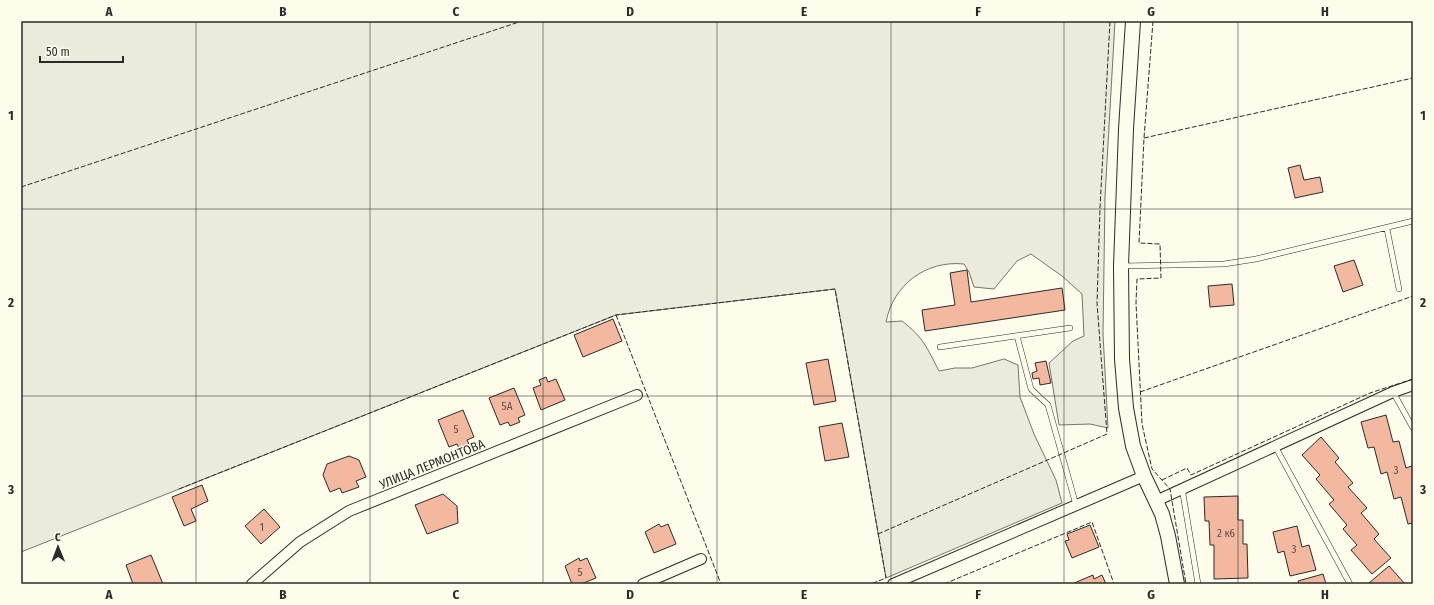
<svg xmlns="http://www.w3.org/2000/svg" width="1434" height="605" font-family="'Fira Sans Condensed',sans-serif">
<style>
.green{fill:#ecebdb;stroke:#74746e}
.building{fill:#f2b8a0;stroke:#2b2b2b}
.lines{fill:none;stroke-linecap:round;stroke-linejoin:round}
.lane-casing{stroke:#2b2b2b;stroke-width:6}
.street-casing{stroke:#2b2b2b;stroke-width:12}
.secondary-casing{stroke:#2b2b2b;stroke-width:16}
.lane{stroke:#fdfbea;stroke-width:5}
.street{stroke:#fdfbea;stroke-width:10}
.secondary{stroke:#fdfbea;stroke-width:14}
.fence{stroke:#2b2b2b;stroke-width:1;stroke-dasharray:5 2;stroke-linecap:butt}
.grid{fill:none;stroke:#2b2b2b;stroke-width:1;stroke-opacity:0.55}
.labels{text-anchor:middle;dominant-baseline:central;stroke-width:3;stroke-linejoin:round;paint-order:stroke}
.number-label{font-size:11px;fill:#5d4e48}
.street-label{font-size:13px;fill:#2b2b2b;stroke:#fdfbea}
.neatline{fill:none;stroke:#2b2b2b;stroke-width:1.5}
.grid-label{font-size:13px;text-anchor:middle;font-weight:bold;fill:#2b2b2b}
</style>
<rect width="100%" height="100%" fill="#fdfbea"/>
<path class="green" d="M21,21H1115L1105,197L1103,334L1108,428L1090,424L1059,425L1049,363L1073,341L1084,336L1082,294L1062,276L1031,254L1017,261L994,289L974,287L969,272L964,264C926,260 893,285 886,322L902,321C924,338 927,348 939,371L955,368H972L1004,359L1018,365L1020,397L1034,434L1056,480L1062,503L886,578L835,289L616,315L21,552Z"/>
<path class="building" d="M1300,165L1304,180L1320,177L1323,192L1295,198L1288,168Z
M1354,260L1363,285L1343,292L1334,266Z
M967,270L971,302L1062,288L1065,310L925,331L922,310L955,305L950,273Z
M1232,284L1234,305L1210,307L1208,286Z
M613,319L622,341L583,357L574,335Z
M828,359L836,401L814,405L806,363Z
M1046,361L1051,383L1040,385L1039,378L1033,379L1032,373L1037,371L1035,363Z
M546,377L548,382L556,379L565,400L541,410L533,388L541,385L539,380Z
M514,388L525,415L518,418L520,422L510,426L508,422L500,425L489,398Z
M463,410L474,437L467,440L469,444L459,448L457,444L449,447L438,420Z
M1386,415L1393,442L1399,441L1406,468L1412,466L1413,468V523L1408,524L1401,497L1394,499L1387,472L1381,474L1374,447L1368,448L1361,422Z
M842,423L849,457L825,461L819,427Z
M1321,437L1339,458L1335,462L1353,483L1348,487L1367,508L1361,513L1379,534L1374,539L1391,558L1372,574L1351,550L1357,545L1343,529L1347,525L1329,504L1334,500L1316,479L1320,475L1302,455Z
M349,456L359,460L366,477L356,481L359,487L342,493L340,488L330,492L323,475L327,464Z
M202,485L208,501L191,509L196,521L184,526L172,497Z
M443,494L457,506L458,523L427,534L415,505Z
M1238,496V520H1243V544H1247L1248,578L1214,579V545H1210L1209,521H1205L1204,497Z
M264,509L280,527L261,544L245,526Z
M659,524L661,527L668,524L676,544L654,553L645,532Z
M1090,525L1099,547L1072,558L1065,541L1069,540L1067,534Z
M1297,526L1302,547L1309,545L1316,570L1290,576L1284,551L1278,553L1273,532Z
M151,555L163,584H133L126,565Z
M579,558L580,561L587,558L596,578L581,584H572L565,566Z
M1389,566L1405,584H1370L1369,583Z
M1323,574L1326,584H1299L1298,581Z
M1093,575L1094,579L1102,575L1106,584H1072Z"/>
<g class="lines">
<g class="lane-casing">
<path id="lane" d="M1387,229L1399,289
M1122,266L1224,264L1256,259L1413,221
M1017,336L1031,389L1048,405L1076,505
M940,347L1070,328
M1393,392L1413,428
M1275,446L1350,584
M1182,488L1198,584"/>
</g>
<g class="street-casing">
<path id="street" d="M1156,501L1393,392L1413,385
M252,584L300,542L349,511L637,395
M643,584L701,559
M893,584L1144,476"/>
</g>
<g class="secondary-casing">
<path id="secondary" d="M1133,21L1126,129L1121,266L1122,359L1126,408L1133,446L1144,476L1162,514L1168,536L1177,584"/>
</g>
<use href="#lane" class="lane"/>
<use href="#street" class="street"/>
<use href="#secondary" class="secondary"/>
<path class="fence" d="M1153,21L1144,138L1139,243L1160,244L1161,278L1137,279L1136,303L1142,424L1152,469L1170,489L1186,584
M1144,138L1413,78
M21,187L522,21
M616,315L721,584
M1140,392L1413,296
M1162,480L1187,468L1191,475L1370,393L1413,379
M179,489L616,315L835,289L886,578L871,584
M878,534L1107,434L1097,303L1100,208L1110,21
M944,584L1092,522L1114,584"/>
</g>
<path class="grid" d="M196,21V584M370,21V584M543,21V584M717,21V584M891,21V584M1064,21V584M1238,21V584M21,209H1413M21,396H1413"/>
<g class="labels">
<g class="number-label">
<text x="507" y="406">5А</text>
<text x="456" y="429">5</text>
<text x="1396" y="470">3</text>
<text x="262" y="527">1</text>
<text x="1226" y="533">2 к6</text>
<text x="1294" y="549">3</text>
<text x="580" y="572">5</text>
</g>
<g class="street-label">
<text transform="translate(432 464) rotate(-22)">УЛИЦА ЛЕРМОНТОВА</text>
</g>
</g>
<rect width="1434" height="605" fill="none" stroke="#fdfbea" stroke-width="44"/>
<g transform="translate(58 547) rotate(359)" stroke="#fdfbea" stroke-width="3" paint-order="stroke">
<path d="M0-3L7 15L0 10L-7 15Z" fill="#2b2b2b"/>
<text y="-6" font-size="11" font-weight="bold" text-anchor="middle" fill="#2b2b2b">С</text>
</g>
<path d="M40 56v6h83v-6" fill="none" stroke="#2b2b2b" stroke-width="2"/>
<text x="46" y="56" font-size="12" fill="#2b2b2b" stroke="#fdfbea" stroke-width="3" paint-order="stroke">50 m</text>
<rect x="22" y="22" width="1390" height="561" class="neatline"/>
<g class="grid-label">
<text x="109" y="16">A</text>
<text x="283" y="16">B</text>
<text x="456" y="16">C</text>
<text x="630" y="16">D</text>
<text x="804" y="16">E</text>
<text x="978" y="16">F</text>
<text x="1151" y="16">G</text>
<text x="1325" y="16">H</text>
<text x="11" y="120">1</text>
<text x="1423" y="120">1</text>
<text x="11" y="307">2</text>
<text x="1423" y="307">2</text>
<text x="11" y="494">3</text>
<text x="1423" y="494">3</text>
<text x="109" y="599">A</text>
<text x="283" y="599">B</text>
<text x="456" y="599">C</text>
<text x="630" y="599">D</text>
<text x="804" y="599">E</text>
<text x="978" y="599">F</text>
<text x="1151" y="599">G</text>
<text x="1325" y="599">H</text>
</g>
</svg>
